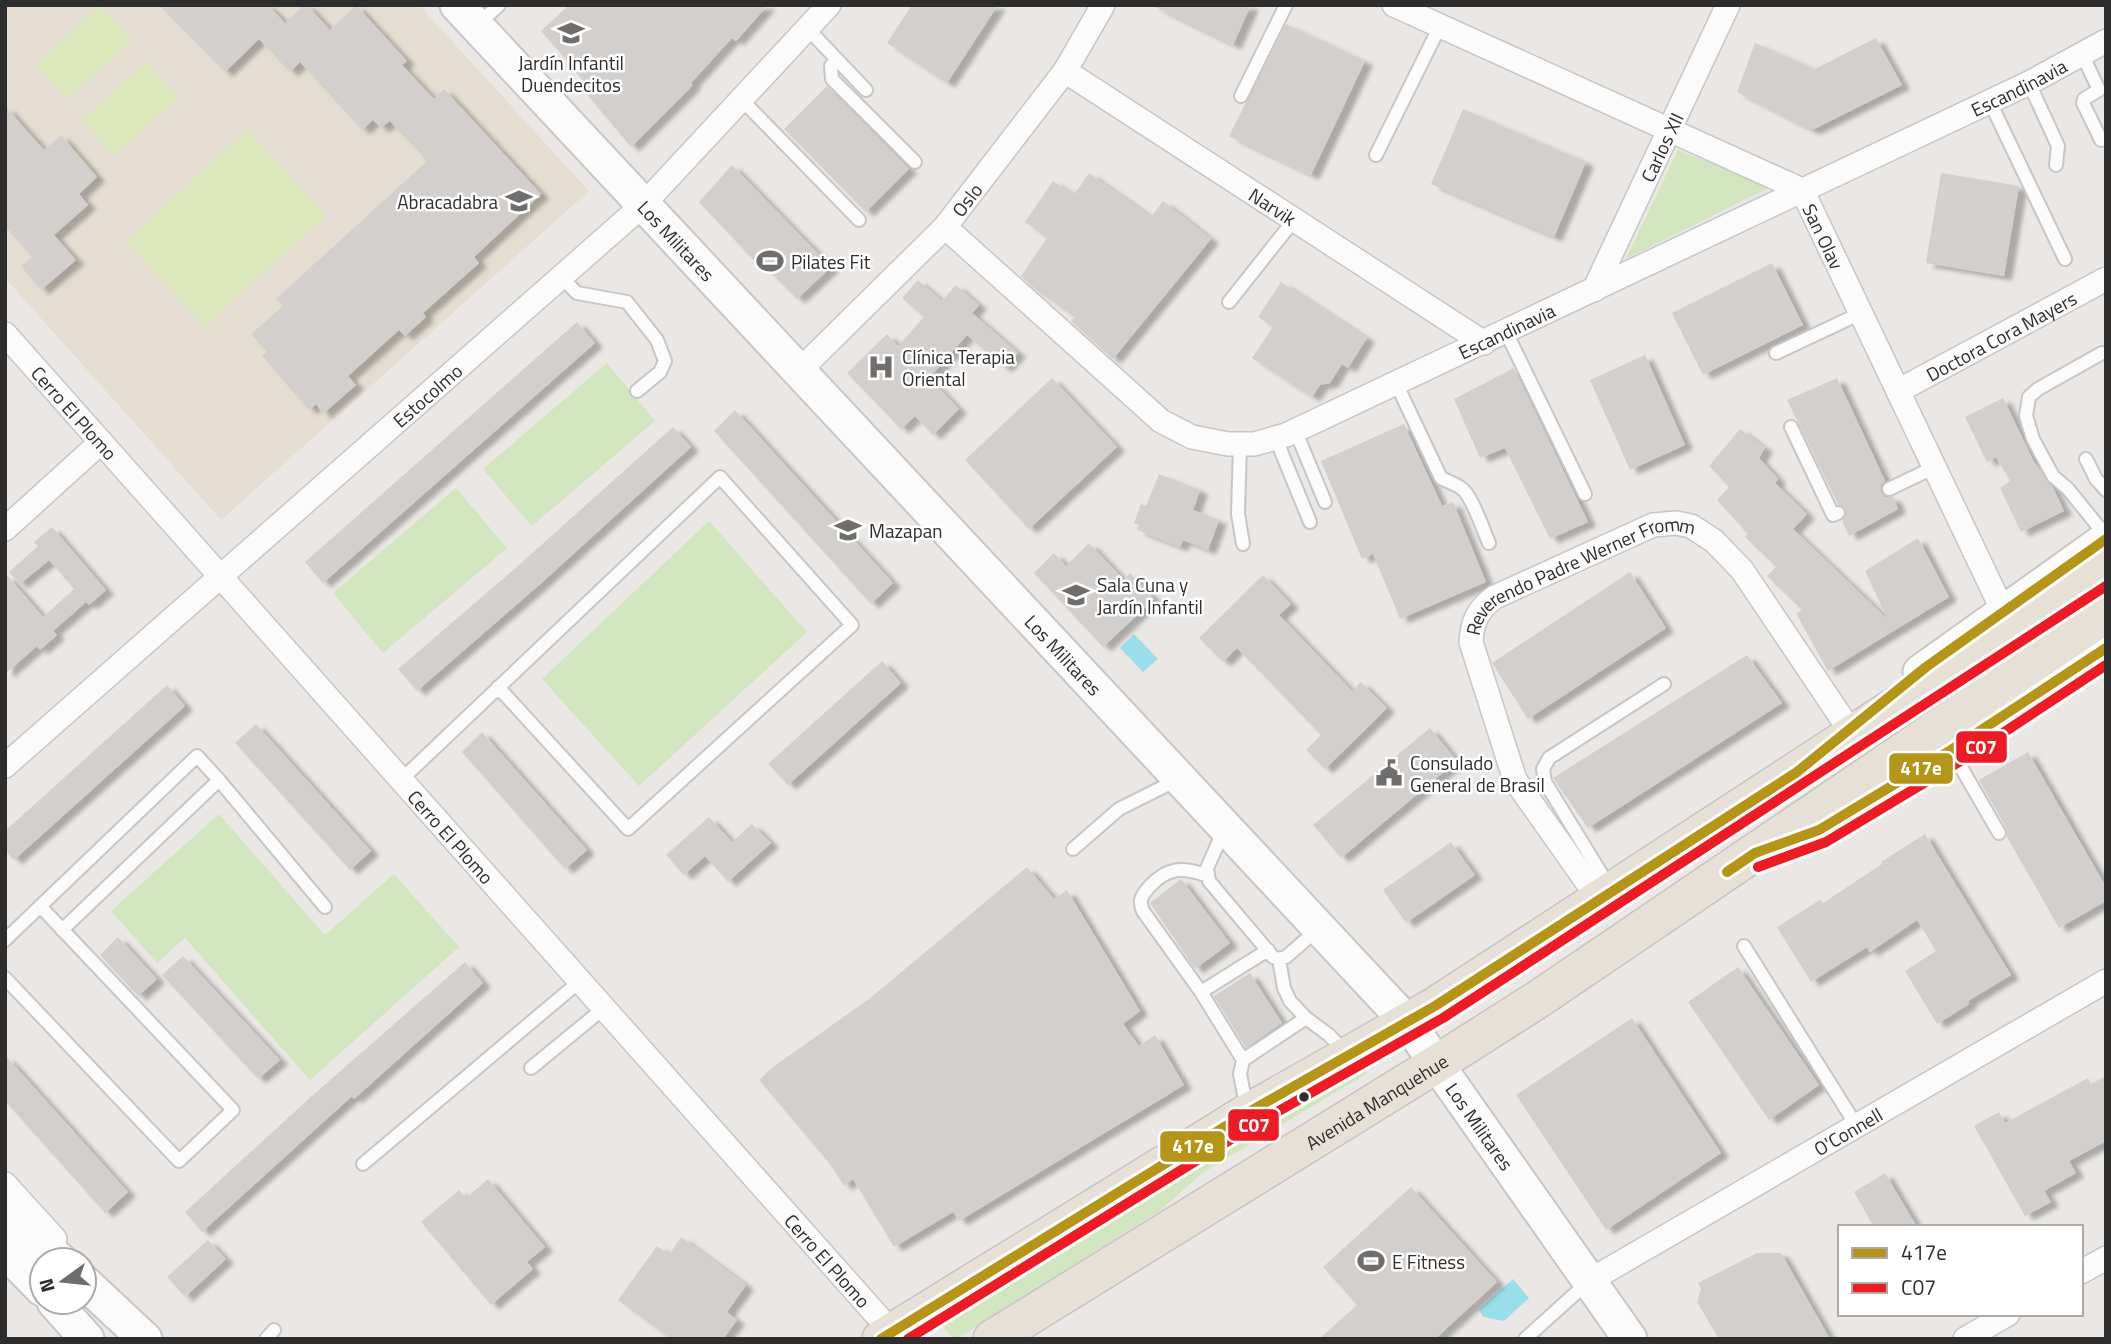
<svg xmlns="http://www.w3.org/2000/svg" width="2111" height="1344" font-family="'Titillium Web',sans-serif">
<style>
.education{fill:#e5ddd2}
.green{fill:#d1e5be}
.pitch{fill:#dce8bb}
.water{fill:#99deea}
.building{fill:#d2cfcd;filter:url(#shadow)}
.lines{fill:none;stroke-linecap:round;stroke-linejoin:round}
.lane-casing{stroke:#c6c6c6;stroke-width:16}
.street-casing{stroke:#c6c6c6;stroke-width:26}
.secondary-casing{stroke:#c6c6c6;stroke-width:37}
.primary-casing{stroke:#c6c4c3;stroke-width:40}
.lane{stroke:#fcfbfb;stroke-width:12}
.street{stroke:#fcfbfb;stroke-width:23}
.secondary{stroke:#fcfbfb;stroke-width:33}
.primary{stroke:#e7e0d6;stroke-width:37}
.bus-1-casing{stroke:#fff;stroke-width:16}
.bus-2-casing{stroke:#fff;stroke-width:16}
.bus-1{stroke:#b49518;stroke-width:10}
.bus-2{stroke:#ed1c24;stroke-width:10}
.bus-dot{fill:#2d2d2d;stroke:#fff;stroke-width:2.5}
.labels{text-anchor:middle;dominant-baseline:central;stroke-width:5;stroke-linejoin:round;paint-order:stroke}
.poi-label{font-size:19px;fill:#2d2d2d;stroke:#fff;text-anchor:start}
.street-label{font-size:19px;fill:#2d2d2d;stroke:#fff}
.line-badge{stroke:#fff;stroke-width:2.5}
.badge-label{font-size:19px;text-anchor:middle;font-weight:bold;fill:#fff}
</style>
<defs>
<filter id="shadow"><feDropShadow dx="8" dy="4.5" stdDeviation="2" flood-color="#0004"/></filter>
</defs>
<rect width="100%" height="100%" fill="#eae7e4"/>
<path class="education" d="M5,5H419L589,191L221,520L5,278Z"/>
<path class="green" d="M1678,150L1770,187L1626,259Z
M607,363L655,421L532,526L483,469Z
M456,488L507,548L383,653L333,593Z
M709,521L807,632L639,786L542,679Z
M219,814L325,935L394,874L459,947L310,1080L185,938L157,963L111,911Z
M1363,1065L1367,1073L1201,1174L1161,1210L957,1339H954L941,1325Z"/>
<path class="pitch" d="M100,5L132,40L68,99L36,65Z
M146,62L178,97L114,156L82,121Z
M247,130L326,215L205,327L126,242Z"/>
<path class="water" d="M1134,634L1158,659L1143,672L1120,648Z
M1513,1279L1529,1298L1504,1321L1483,1317L1479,1309Z"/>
<path class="building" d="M159,5H268L285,23L304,5H307L330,30L356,5L407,61L402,65L434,99L444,89L541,194L474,257L479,263L423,313L426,317L405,336L399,330L348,376L356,385L323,414L316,404L309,410L262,356L267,352L251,334L283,306L276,299L427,161L390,121L381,128L373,120L362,130L300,62L290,72L259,39L225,72Z
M569,5H768L736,41L732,38L691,83L693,85L631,147L584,91L589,87L571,67L572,66L541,31Z
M912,5H998L947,83L887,43Z
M1151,5H1251L1233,45Z
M1286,24L1365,61L1311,175L1229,136Z
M1876,38L1902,85L1812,130L1737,92L1755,43L1815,69Z
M827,86L909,169L866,212L784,129Z
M5,106L44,150L61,135L97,177L79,194L88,205L54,235L76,260L41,290L21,266L32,257L5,226Z
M1463,109L1586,162L1554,237L1431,184Z
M732,165L831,267L797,299L764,266L761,268L699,202Z
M1089,173L1151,217L1163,201L1211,239L1113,359L1071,321L1075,317L1036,290L1021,276L1047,238L1025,222L1053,181L1074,195Z
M1941,173L2019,186L2004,276L1926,263Z
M1772,263L1803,325L1703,375L1672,313Z
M918,280L942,301L956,285L979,305L972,313L1018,353L1004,368L967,335L929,378L959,409L933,435L915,416L901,429L847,373L887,334L898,346L924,317L902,298Z
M1281,282L1367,338L1348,368L1342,364L1330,383L1320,385L1312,397L1252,358L1273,327L1258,317Z
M577,322L595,343L323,583L305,562Z
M1645,355L1685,445L1630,470L1590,380Z
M1514,368L1588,522L1550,539L1505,448L1480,458L1454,399Z
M1052,378L1117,447L1029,529L965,460Z
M1837,378L1885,481L1881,485V492L1885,497H1893L1898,509L1849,536L1842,521L1846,515V509L1838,504L1787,400Z
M2003,398L2034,462L2052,486L2064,511L2021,532L2000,488L2010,481L1996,457L1987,462L1965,417Z
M735,410L893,583L871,604L714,431Z
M1404,424L1442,506L1453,502L1486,582L1400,619L1373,554L1362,559L1321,461Z
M673,427L691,447L538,586L417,691L398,669L519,565Z
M1740,429L1765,448L1759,458L1778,479L1775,483L1807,514L1793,529L1888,620L1865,571L1918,538L1949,597L1828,671L1796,613L1802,610L1767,576L1776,567L1745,537L1748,534L1717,500L1729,487L1709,466Z
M1159,474L1200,490L1193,510L1219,520L1208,550L1183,540L1180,547L1137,530L1139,525L1134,523L1141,504L1146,506Z
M52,527L106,590L89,605L86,602L53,631L57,635L40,650L37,646L5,674V573L43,617L74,589L49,560L20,584L9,572L38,546L34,542Z
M1089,543L1124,580L1130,573L1154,599L1103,647L1034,573L1054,553L1066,566Z
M1630,572L1666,628L1528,719L1492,663Z
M1263,575L1291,604L1279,615L1352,691L1361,682L1387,708L1325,769L1306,750L1321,735L1237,648L1223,662L1199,638Z
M1747,655L1782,703L1588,828L1553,778Z
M882,661L901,683L788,785L768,764Z
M167,685L185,706L14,860L5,850V831Z
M256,724L371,851L350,870L235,743Z
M1430,728L1457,761L1341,858L1313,825Z
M482,732L587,850L565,869L462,752Z
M2028,752L2106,887V901L2059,928L2007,837V829L1979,780Z
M709,817L732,842L752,824L771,843L728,882L705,856L684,875L666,855Z
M1925,834L2011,975L1968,1001L1969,1004L1937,1024L1905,971L1936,951L1917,920L1870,952L1867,947L1811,982L1777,927L1820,900L1823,903L1882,864L1881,862Z
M1451,842L1475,875L1406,923L1383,890Z
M1027,867L1054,899L1067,890L1140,1011L1123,1024L1139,1046L1155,1035L1184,1085L959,1221L953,1212L894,1247L853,1179L844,1186L830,1164L759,1080L773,1067L869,999Z
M1181,879L1230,943L1195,969L1150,903Z
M118,937L157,979L138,996L100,955Z
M183,956L280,1060L258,1079L162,975Z
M465,962L483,983L354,1099L352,1096L202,1232L185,1212L313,1095Z
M1738,967L1819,1085L1769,1120L1688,1002Z
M1250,973L1282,1023L1246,1048L1214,996Z
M1632,1018L1721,1153L1606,1230L1516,1095Z
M5,1055L128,1192L105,1213L5,1101Z
M2106,1076V1141L2069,1161L2076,1173L2044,1191L2051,1202L2025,1216L1974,1126L1999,1112L2005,1123L2088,1078L2091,1084Z
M1885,1173L1917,1227H1874L1854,1192Z
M488,1179L545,1247L527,1262L533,1269L491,1305L421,1222L459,1190L466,1198Z
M1411,1187L1497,1282L1435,1339H1319L1357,1305L1323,1267Z
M681,1237L746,1285L727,1312L737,1320L723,1339H671L618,1300L657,1246L669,1255Z
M208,1240L226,1259L185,1297L167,1277Z
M1757,1253H1781L1830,1339H1719L1697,1302L1701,1289L1698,1283Z"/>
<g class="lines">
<g class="lane-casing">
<path id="lane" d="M476,26L499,5
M808,29L866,90
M2082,54L2099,90L2084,99L2083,103L2101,140
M836,59L831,66L832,79L915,162
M2029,83L2058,146L2056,165
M1241,96L1286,5
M742,100L859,220
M1990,102L2065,259
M1376,155L1440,26
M561,277L577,293L627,302L657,340L665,361L660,372L637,391
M1229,302L1294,220
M1506,332L1585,494
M1776,353L1861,313
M2102,353L2038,389L2029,397L2026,416L2033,439L2053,476L2068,489L2106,536
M1396,383L1441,478C1448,482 1456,484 1461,488C1472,495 1483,530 1489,543
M1791,427L1833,515L1838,513
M1296,432L1325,502
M1276,439L1310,522
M1240,444L1238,514L1243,544
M2086,459L2096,479L2106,490
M1889,489L1935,467
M1951,750L1999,833
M219,780L325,907
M401,780L720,477L852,625L628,829L498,687
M1224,830L1207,868L1209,881L1273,957L1279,959L1286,957L1319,928
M1073,849L1119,809L1177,780
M1206,875C1182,867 1168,867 1150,886C1142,895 1138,900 1143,911L1201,992L1243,1060
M1610,888L1545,782L1543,769L1549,758L1664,684
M5,940L197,756L219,780L62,930
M1744,946L1856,1125
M1279,959L1284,988L1290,1001L1306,1018L1329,1035L1347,1054
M5,978L179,1161L233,1110L40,906
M1201,992L1268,950
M531,1068L604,1008
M1247,1110L1240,1074L1243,1060L1306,1018
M363,1164L580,981
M266,1339L274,1330
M1525,1339L1587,1283"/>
</g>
<g class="street-casing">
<g id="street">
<path id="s1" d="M1394,5L1802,190L2003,611"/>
<path id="s2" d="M1065,71L1484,343"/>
<path id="s3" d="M945,227L1161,421L1192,437L1228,444H1254L1286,435L2029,83L2106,41"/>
<path id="s4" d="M1594,290L1728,5"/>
<path id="s5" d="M5,334L898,1339"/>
<path id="s6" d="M799,371L945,227L1065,71L1103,5"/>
<path id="s7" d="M1898,391L2106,279"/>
<path d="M5,529L101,442"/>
<path id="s8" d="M5,766L643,205L829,5"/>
<path id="s9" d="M1599,899L1515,780L1471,642C1472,622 1478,609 1495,597L1653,525L1676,523L1691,526L1714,541L1742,570L1849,729"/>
<path d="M5,1184L55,1239"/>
<path d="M2081,1272L2106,1258"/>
<path id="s10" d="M1589,1281L2106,981"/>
<path d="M1965,1339L2008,1314"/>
</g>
</g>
<g class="secondary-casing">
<g id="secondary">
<path id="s11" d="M457,5L1408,1023L1630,1339"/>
<path d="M1920,672L2106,539"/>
<path d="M1780,844L1819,830L1951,750L2106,648"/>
<path d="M5,1213L60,1260"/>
<path d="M5,1251L42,1289"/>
<path d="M84,1282L145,1339"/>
<path d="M54,1302L87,1339"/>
</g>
</g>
<g class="primary-casing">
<g id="primary">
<path d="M881,1339L1247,1113L1435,1006L2106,569"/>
<path id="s12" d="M992,1339L1438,1063L1540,998L2106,614"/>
</g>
</g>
<use href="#lane" class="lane"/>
<use href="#street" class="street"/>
<use href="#secondary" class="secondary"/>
<use href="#primary" class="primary"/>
<g class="bus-1-casing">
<path id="bus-1" d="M1727,872L1755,853L1819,830L1951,750L2106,648
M881,1339L1247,1113L1435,1006L1797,772L1926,667L2106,539"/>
</g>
<g class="bus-2-casing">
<path id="bus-2" d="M1758,867L1826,842L1959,762L2106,665
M908,1339L1254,1125L1443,1018L2106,586"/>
</g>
<use href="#bus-1" class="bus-1"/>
<use href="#bus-2" class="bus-2"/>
</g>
<defs>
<g id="school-bare" transform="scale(2.1)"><path d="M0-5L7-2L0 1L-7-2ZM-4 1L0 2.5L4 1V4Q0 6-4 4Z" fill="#6f6e6d" stroke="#fff" stroke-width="2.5" paint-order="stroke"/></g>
<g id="stadium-bare" transform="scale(2.1)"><path d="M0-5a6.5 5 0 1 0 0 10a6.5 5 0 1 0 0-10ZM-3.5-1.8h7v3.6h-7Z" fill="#6f6e6d" stroke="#fff" stroke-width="2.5" paint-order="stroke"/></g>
<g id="hospital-bare" transform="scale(2.1)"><path d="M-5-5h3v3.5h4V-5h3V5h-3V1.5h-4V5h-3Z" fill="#6f6e6d" stroke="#fff" stroke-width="2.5" paint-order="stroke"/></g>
<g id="civic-bare" transform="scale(2.1)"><path d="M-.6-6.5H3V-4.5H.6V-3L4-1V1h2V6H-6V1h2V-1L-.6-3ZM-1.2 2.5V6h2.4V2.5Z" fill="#6f6e6d" stroke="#fff" stroke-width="2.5" paint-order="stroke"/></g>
</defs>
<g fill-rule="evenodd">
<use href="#school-bare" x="571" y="33"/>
<use href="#school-bare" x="519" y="201"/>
<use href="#stadium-bare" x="770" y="261"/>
<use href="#hospital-bare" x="881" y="367"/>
<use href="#school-bare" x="848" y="530"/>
<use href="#school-bare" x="1076" y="595"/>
<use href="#civic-bare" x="1389" y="773"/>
<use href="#stadium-bare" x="1371" y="1261"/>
</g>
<circle class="bus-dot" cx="1304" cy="1097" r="6"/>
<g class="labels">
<g class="poi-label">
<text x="571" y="62" text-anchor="middle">Jardín Infantil<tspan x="571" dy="22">Duendecitos</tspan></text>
<text x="498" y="201" text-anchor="end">Abracadabra</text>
<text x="791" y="261">Pilates Fit</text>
<text x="902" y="356">Clínica Terapia<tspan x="902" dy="22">Oriental</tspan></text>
<text x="869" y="530">Mazapan</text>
<text x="1097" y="584">Sala Cuna y<tspan x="1097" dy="22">Jardín Infantil</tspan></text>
<text x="1410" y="762">Consulado<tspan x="1410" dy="22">General de Brasil</tspan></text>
<text x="1392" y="1261">E Fitness</text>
</g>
<g class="street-label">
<text stroke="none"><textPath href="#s3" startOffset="1232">Escandinavia</textPath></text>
<text stroke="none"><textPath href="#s4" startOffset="158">Carlos XII</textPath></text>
<text stroke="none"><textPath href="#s6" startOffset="240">Oslo</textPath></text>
<text stroke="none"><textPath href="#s2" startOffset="248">Narvik</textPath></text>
<text stroke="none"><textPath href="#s1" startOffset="499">San Olav</textPath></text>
<text stroke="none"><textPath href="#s11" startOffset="322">Los Militares</textPath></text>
<text stroke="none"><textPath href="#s3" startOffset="665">Escandinavia</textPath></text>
<text stroke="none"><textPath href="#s7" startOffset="117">Doctora Cora Mayers</textPath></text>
<text stroke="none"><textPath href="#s8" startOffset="562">Estocolmo</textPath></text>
<text stroke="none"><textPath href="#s5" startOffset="105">Cerro El Plomo</textPath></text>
<text stroke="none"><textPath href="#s9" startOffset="429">Reverendo Padre Werner Fromm</textPath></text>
<text stroke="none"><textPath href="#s11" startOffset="889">Los Militares</textPath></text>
<text stroke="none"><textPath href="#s5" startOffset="672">Cerro El Plomo</textPath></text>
<text stroke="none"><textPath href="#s12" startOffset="452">Avenida Manquehue</textPath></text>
<text stroke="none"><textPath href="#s11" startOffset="1519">Los Militares</textPath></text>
<text stroke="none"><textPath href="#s10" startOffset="299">O'Connell</textPath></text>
<text stroke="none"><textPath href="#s5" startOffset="1239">Cerro El Plomo</textPath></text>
</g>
</g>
<g class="line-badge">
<rect x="1955" y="730" width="53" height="34" rx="7" fill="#ed1c24"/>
<rect x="1888" y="752" width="66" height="33" rx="7" fill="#b49518"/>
<rect x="1227" y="1108" width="53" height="34" rx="7" fill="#ed1c24"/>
<rect x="1159" y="1130" width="67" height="33" rx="7" fill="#b49518"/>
</g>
<g class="badge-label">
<text x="1981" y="754">C07</text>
<text x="1921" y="775">417e</text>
<text x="1254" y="1132">C07</text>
<text x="1193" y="1153">417e</text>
</g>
<rect width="2111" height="1344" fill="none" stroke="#2d2d2d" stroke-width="14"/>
<rect x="1838" y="1225" width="245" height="91" fill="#ffffff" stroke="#ababab" stroke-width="2"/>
<rect x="1852" y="1248" width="35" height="10" fill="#b49518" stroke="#ababab" stroke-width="2"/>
<text x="1901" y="1260" font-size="21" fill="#2d2d2d">417e</text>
<rect x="1852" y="1283" width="35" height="10" fill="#ed1c24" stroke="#ababab" stroke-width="2"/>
<text x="1901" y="1295" font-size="21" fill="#2d2d2d">C07</text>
<g transform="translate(63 1281) rotate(255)"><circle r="33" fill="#ffffff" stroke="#ababab" stroke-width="2"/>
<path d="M0-5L12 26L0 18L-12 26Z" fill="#6f6e6d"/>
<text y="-10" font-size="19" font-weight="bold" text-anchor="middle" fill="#2d2d2d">N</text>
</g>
</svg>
